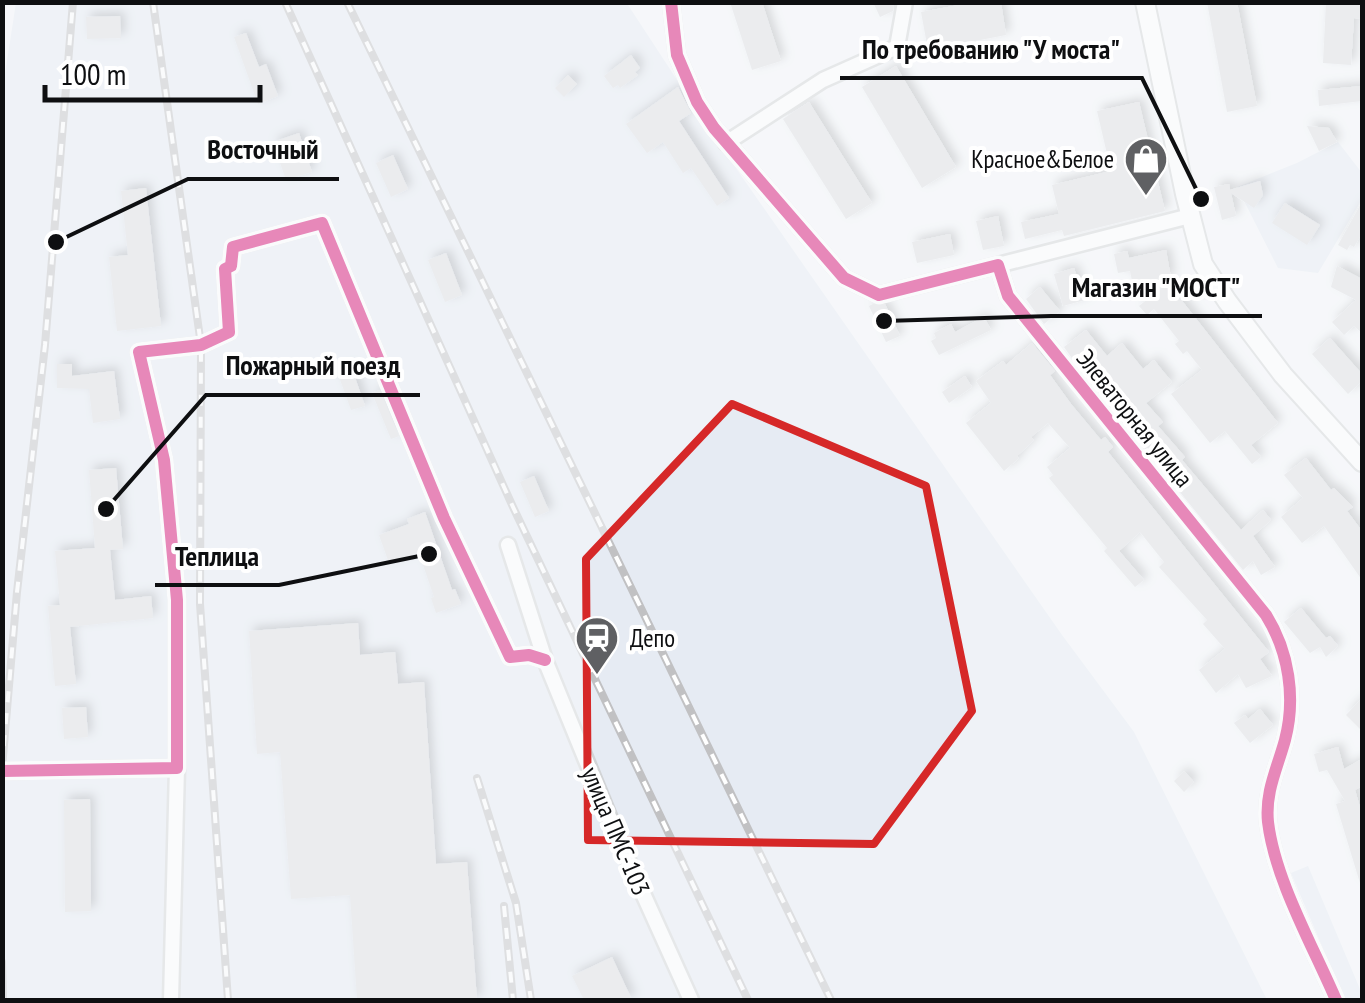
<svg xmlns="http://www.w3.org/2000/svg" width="1365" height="1003" font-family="'PT Sans Narrow',sans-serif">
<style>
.built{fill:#e6ebf3}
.building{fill:#dddee1;filter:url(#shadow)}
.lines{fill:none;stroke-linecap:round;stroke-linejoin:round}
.minor-casing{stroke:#d2d4d6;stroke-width:19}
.major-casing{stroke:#d2d4d6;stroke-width:22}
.minor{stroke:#fefefe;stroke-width:14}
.major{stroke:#fefefe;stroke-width:18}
.rail-casing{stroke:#c1c1c3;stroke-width:8}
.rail{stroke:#fff;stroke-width:4;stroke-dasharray:11;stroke-linecap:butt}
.cycleway-casing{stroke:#fff;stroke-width:19}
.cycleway{stroke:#d6006c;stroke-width:12}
.marked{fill:none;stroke:#d62828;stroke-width:8;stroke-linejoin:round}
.labels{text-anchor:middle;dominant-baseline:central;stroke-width:8;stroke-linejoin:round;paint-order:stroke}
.poi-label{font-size:25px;fill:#0e0f11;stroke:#fff;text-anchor:end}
.street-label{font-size:25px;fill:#0e0f11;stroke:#fff}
.leader{fill:none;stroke:#0e0f11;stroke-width:4}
.callout-dot{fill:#0e0f11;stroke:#fff;stroke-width:4}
.callout-label{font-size:28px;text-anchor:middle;font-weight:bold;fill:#0e0f11;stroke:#fff;stroke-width:8;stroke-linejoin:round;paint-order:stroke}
</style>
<defs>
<filter id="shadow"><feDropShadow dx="4.5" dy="-4.5" stdDeviation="5" flood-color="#0004"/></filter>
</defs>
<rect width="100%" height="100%" fill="#f5f7fa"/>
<path class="built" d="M626,2L719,144L1062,635L1134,732L1267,1000H3L2,93L16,3Z
M1338,142L1362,173V199L1318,273L1278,268L1237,187L1297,163Z
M1308,866L1362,994V1000H1345L1291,873Z"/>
<path class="building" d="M730,2H762L781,61L752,70Z
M873,2H894L893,11L880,17Z
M975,2H1001L1006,35L928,50L921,12Z
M1207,2H1237L1257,106L1227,112Z
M1326,2H1362V19L1354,18L1351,65L1323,63Z
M120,16L121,38L87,39L86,17Z
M246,33L259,67L266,64L278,96L258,104L234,37Z
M631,55L640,68L635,72L638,75L620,88L618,85L613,88L604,76Z
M896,66L956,167L922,188L862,87Z
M568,75L577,84L564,97L555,88Z
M1362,86V101L1319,106L1318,90Z
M678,87L691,113L679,121L729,198L717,206L691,168L683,173L663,142L647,153L626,124Z
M809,102L872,203L846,219L783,119Z
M1139,102L1165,211L1064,236L1062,230L1025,239L1021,222L1059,214L1052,185L1111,171L1097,111Z
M1307,126L1329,128L1337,142L1319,151Z
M299,133L312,172L286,180L273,142Z
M393,155L408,189L391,197L376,163Z
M1260,181L1263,195L1254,208L1231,193L1236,216L1222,220L1214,187L1229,184L1230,190Z
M146,188L161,326L117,331L109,257L128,255L121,191Z
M1362,202V233L1354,247L1350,245L1347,250L1338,245Z
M1285,203L1320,225L1307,245L1272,223Z
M998,216L1004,246L983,250L976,221Z
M950,234L954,255L917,263L912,242Z
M1166,250L1171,278L1133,286L1130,271L1118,273L1114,254L1127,251L1129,258Z
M446,253L462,295L445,302L428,260Z
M1337,266L1362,279V333L1354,326L1344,335L1332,322L1356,300L1331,287Z
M1074,268L1085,300L1063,306L1054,274Z
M1168,283L1278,423L1251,445L1261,457L1252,464L1225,431L1210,443L1171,394L1202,370L1187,351L1183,354L1175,344L1179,341L1154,309L1147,315L1139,306Z
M1040,287L1060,311L1044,324L1026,299Z
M873,304H885L900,336L886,342L869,306Z
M984,317L991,330L939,355L931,341L936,338L934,333L951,324L955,332Z
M1086,330L1107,356L1122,343L1143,369L1154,360L1162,370L1172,382L1146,403L1163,422L1158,426L1185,457L1182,460L1241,530L1263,510L1271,520L1253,536L1275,567L1261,575L1253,561L1243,570L1074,361L1064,347Z
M1330,338L1362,374V381L1348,394L1312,354Z
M1032,343L1055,371L1050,375L1071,404L1101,440L1105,437L1113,447L1108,452L1269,652L1260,659L1272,676L1246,688L1238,674L1216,693L1199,670L1225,649L1203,624L1207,620L1159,567L1164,562L1140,532L1119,551L1144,580L1135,587L1104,551L1107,548L1049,478L1053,475L1047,467L1070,448L1048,423L1031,437L1034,440L1017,456L1019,458L1004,471L966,423L991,403L976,381L1003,361L1006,365Z
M57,364H72V376L114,371L120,419L93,423L89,389L57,388Z
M352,369L365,406L351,410L338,374Z
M965,376L972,387L949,403L942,392Z
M380,390L399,436L391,439L372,393Z
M1306,458L1331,490L1334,488L1353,507L1347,511L1362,531V580L1324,526L1302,543L1281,517L1303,498L1284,475Z
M116,468L123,549L110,550L115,600L151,596L153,618L70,627L76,684L55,686L48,606L60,605L55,551L95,548L89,470Z
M534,476L549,511L535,517L520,482Z
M425,512L452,590L455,589L461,604L436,613L431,598L434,597L419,553L389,563L379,535L409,524L407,519Z
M1301,608L1326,638L1330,636L1338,646L1326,657L1320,647L1310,653L1284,622Z
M358,623L360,655L395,652L398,684L424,682L436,864L467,862L477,1000H357L350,895L291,899L280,752L257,754L249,631Z
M1362,698V731L1346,715Z
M86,707L88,737L64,739L62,708Z
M1260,709L1273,725L1250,743L1234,723L1245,715L1248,719Z
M1338,747L1344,769L1362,759V786L1355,790L1362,814V882L1360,883L1336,804L1345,801L1327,770L1319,772L1314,754Z
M1184,771L1194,782L1184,792L1174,781Z
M90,799L91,911L65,912L64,800Z
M612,957L632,1000H584L572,976Z"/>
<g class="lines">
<g class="minor-casing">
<path id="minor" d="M671,2L677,55L697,102L714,128L844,278L879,295L998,265L1008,296L1266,615C1289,652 1296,698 1285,740C1277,769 1265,792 1268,822C1275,880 1313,946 1336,1000
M726,143L823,80L897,47L905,2
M998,265L1190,216
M508,545L545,660L617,836L691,1000
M2,771L177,768V600L164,460L139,352L201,345L229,332L225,269L231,266L233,247L322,223L444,518L510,657L529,655L545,660
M171,1000L177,768"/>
</g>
<g class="major-casing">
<path id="major" d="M1145,2L1185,194L1203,264L1227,301L1283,375L1362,462"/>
</g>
<use href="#minor" class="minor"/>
<use href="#major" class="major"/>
<g class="rail-casing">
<path id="rail" d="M153,2L201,345L200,604L228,1000
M285,2L513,507L748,1000
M347,2L831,1000
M2,768L17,592L45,345L73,2
M477,778L516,903L531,1000
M504,906L513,1000
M2,962L3,1000"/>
</g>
<use href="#rail" class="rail"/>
<g class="cycleway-casing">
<path id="cycleway" d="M671,2L677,55L697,102L714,128L844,278L879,295L998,265L1008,296L1266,615C1289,652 1296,698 1285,740C1277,769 1265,792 1268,822C1275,880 1313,946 1336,1000
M2,771L177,768V600L164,460L139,352L201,345L229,332L225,269L231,266L233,247L322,223L444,518L510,657L529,655L545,660"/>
</g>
<use href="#cycleway" class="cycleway"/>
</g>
<path d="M0 0H1365V1003H0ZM732,404L926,486L972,711L874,844L588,840L586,559Z" fill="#f5f7fa" fill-opacity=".55" fill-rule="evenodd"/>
<path class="marked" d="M732,404L926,486L972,711L874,844L588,840L586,559Z"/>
<defs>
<g id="shop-pin" transform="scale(2.25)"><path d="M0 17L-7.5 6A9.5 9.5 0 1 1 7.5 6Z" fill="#5f6063" stroke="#fff"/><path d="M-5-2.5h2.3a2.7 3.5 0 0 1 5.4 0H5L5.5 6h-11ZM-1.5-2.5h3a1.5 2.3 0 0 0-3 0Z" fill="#fff"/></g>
<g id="station-pin" transform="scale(2.25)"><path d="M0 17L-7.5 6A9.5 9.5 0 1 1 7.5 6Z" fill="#5f6063" stroke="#fff"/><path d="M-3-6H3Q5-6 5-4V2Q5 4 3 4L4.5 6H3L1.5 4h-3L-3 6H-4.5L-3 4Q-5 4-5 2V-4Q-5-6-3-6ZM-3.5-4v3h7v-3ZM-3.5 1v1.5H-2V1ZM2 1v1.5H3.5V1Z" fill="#fff"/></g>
</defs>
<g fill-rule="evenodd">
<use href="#shop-pin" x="1146" y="159"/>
<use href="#station-pin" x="597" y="638"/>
</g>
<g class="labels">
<g class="poi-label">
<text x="1114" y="159">Красное&amp;Белое</text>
<text x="630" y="638" text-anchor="start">Депо</text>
</g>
<g class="street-label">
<text transform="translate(1135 418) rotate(51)">Элеваторная улица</text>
<text transform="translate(616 831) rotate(67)">улица ПМС-103</text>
</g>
</g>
<path class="leader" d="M1201 199L1142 78H840M56 242L188 179H339M884 321L1051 316H1262M106 509L206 395H420M429 554L279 585H155"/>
<g class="callout-dot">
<circle cx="1201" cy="199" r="10"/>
<circle cx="56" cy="242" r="10"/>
<circle cx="884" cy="321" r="10"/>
<circle cx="106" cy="509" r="10"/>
<circle cx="429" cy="554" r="10"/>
</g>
<g class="callout-label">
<text x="991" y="59">По требованию "У моста"</text>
<text x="263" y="159">Восточный</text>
<text x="1156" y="297">Магазин "МОСТ"</text>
<text x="313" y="375">Пожарный поезд</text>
<text x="217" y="566">Теплица</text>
</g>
<rect width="1365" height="1003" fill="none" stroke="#0e0f11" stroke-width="10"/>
<path d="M45 85v15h215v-15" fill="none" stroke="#0e0f11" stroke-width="5"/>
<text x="60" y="85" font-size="30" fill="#0e0f11" stroke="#ffffff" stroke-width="8" paint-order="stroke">100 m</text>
</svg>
